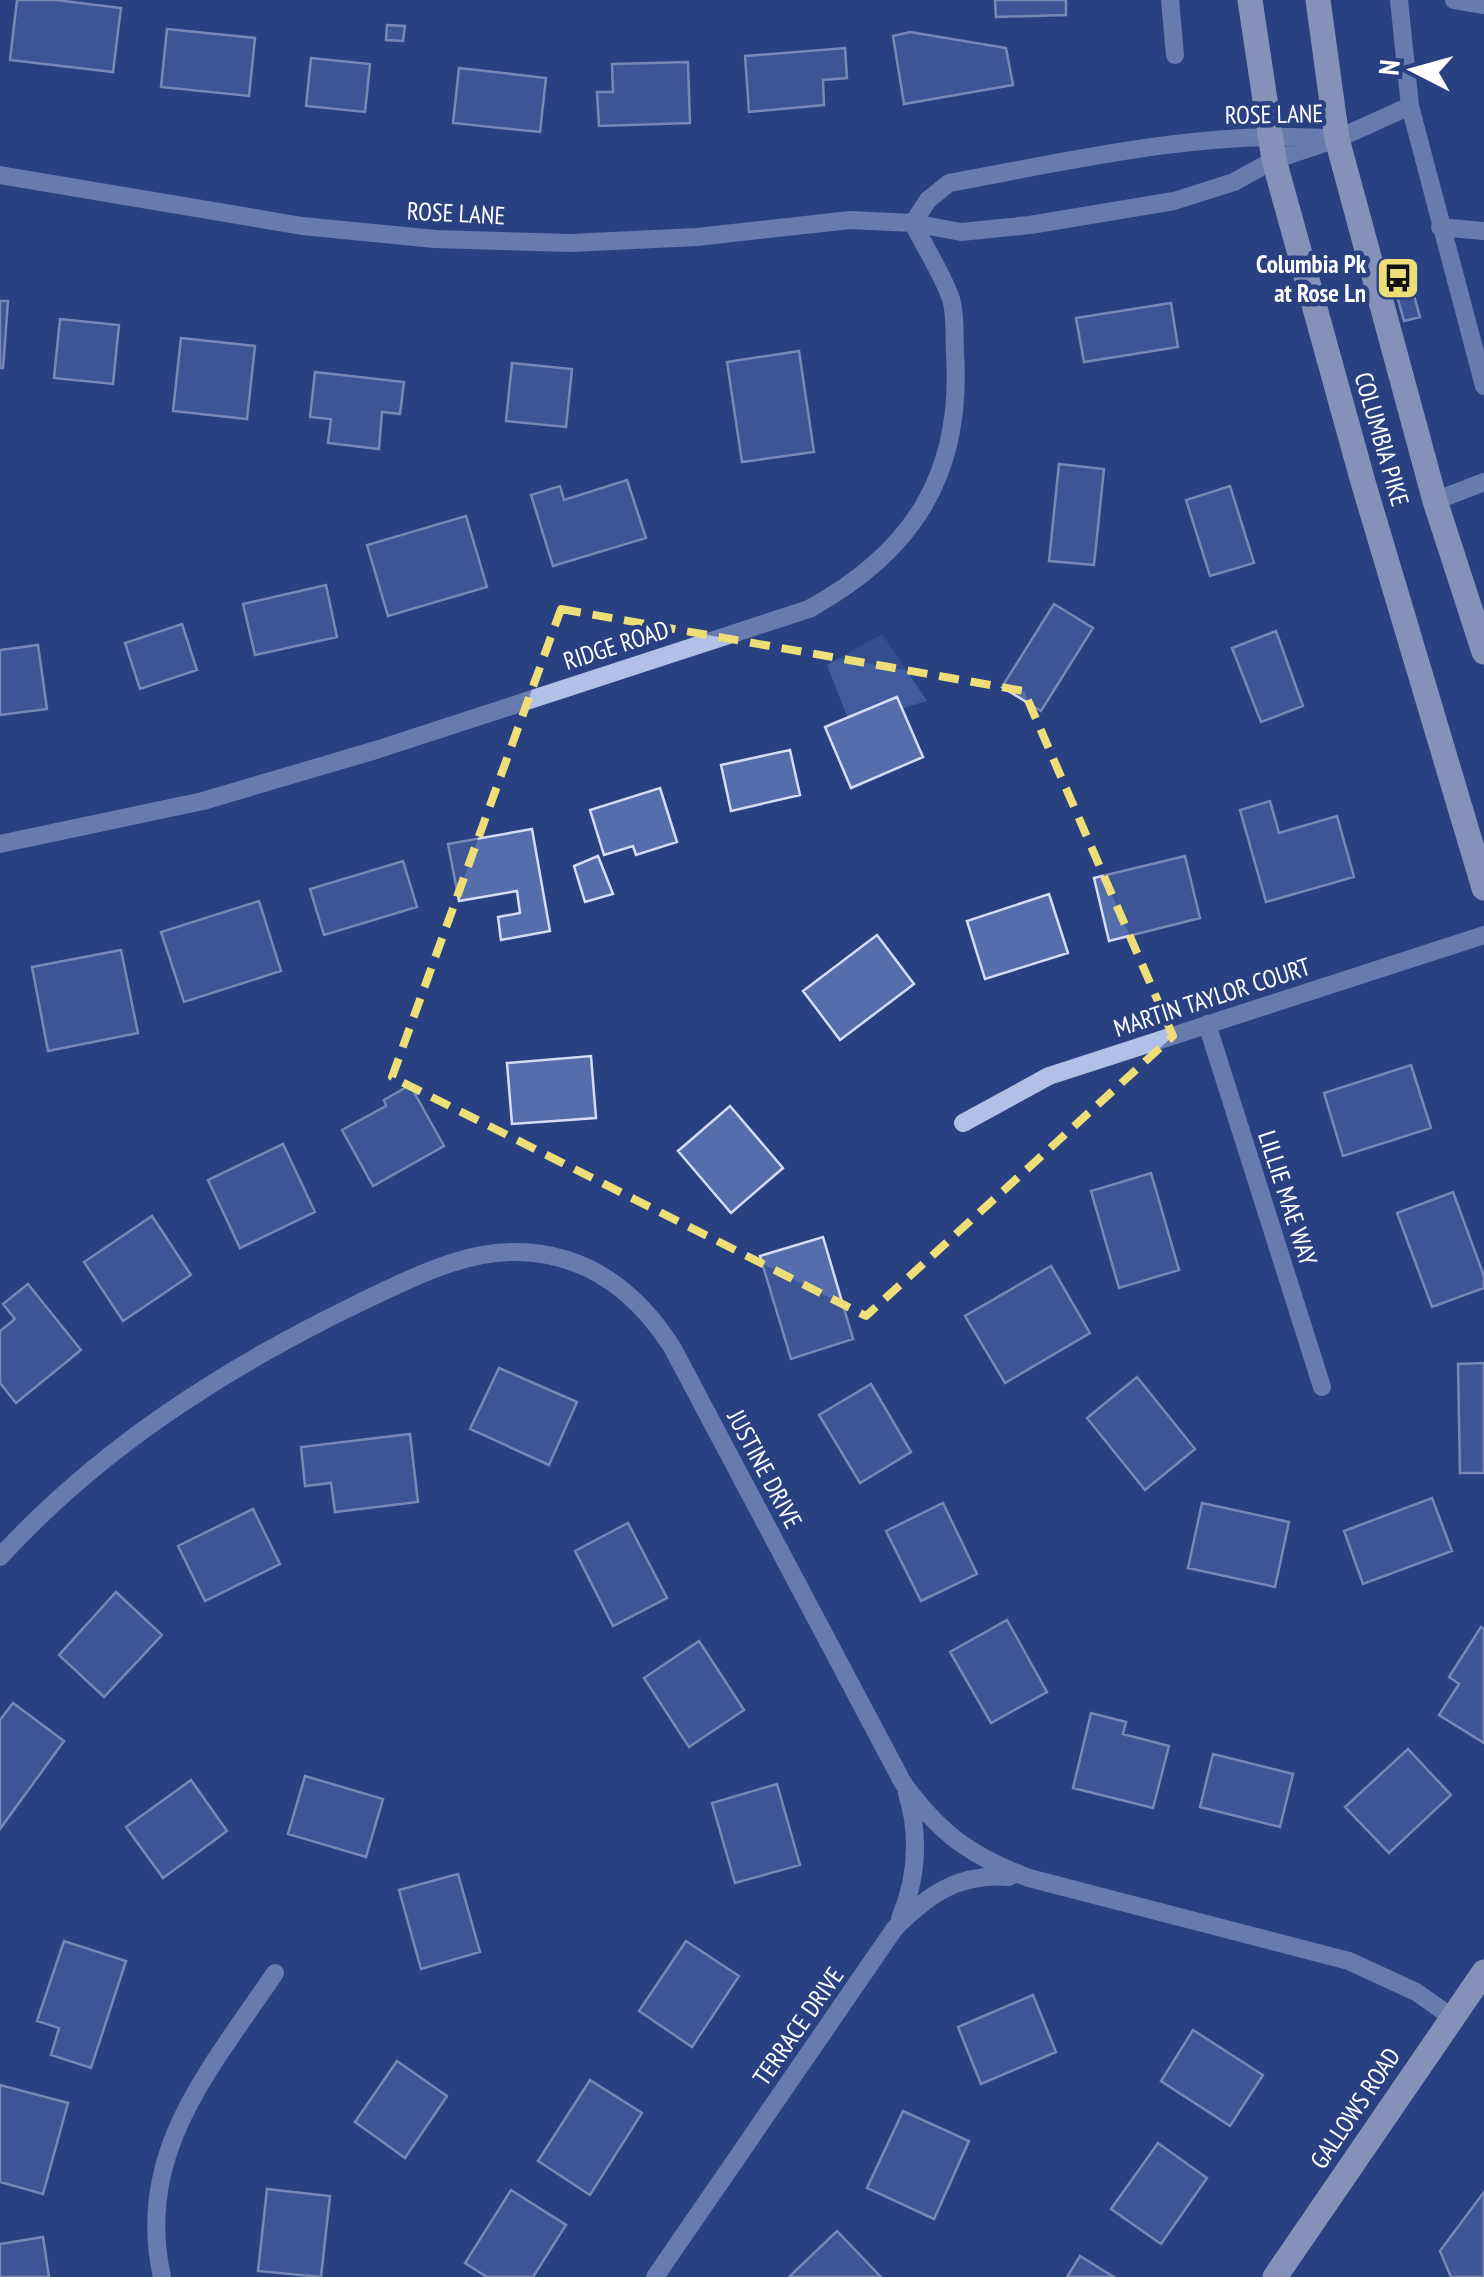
<svg xmlns="http://www.w3.org/2000/svg" width="1484" height="2277" font-family="'PT Sans Narrow',sans-serif">
<style>
.green{fill:#415b9f}
.building{fill:#566dab;stroke:#d4ddf5;stroke-width:2.5}
.lines{fill:none;stroke-linecap:round;stroke-linejoin:round}
.minor{stroke:#b1c0e6;stroke-width:18}
.major{stroke:#f2f4fd;stroke-width:25}
.marked{fill:none;stroke:#edde78;stroke-width:8;stroke-dasharray:20 12;stroke-linejoin:round}
.labels{text-anchor:middle;dominant-baseline:central;stroke-width:9;stroke-linejoin:round;paint-order:stroke}
.street-label{font-size:25px;fill:#fff;stroke:#294181}
.poi-label{font-size:25px;font-weight:bold;fill:#fff;stroke:#294181;text-anchor:end}
</style>
<rect width="100%" height="100%" fill="#294181"/>
<path class="green" d="M882,634L927,701L850,724L827,665Z"/>
<path class="building" d="M17,0H56L121,8L113,72L10,60Z
M995,0H1066V15L996,17Z
M387,25L405,26L403,41L386,40Z
M167,29L255,38L249,96L161,87Z
M910,32L1006,48L1013,85L904,104L893,36Z
M845,48L847,78L823,80L824,105L749,112L745,56Z
M311,58L370,64L365,112L306,106Z
M688,62L690,123L599,126L597,92H613L612,64Z
M459,68L546,78L540,132L453,123Z
M1412,288L1420,317L1404,321L1396,292Z
M0,301H8L3,368H0Z
M1171,303L1178,347L1084,362L1076,318Z
M60,319L119,325L113,384L54,378Z
M181,338L255,346L247,419L173,411Z
M799,351L814,452L742,462L727,362Z
M512,363L572,369L566,427L506,421Z
M315,372L404,382L400,414L382,412L379,449L328,443L331,419L310,417Z
M1059,464L1104,469L1094,565L1049,561Z
M627,480L646,538L553,566L531,495L560,486L564,500Z
M1230,486L1254,563L1210,576L1186,500Z
M466,516L487,587L388,616L367,545Z
M326,585L337,637L255,655L243,604Z
M1054,604L1093,628L1041,711L1002,687Z
M182,624L197,670L140,689L125,643Z
M1276,631L1303,706L1261,722L1232,648Z
M38,645L47,709L0,715V650Z
M897,697L923,757L851,788L825,727Z
M790,750L800,795L731,811L721,765Z
M660,788L677,842L636,855L633,846L604,855L590,810Z
M1270,801L1279,833L1337,816L1354,877L1266,902L1240,810Z
M532,829L550,931L501,940L498,917L520,913L517,891L459,901L448,844Z
M598,856L613,894L585,902L574,866Z
M1185,856L1200,918L1109,941L1094,878Z
M403,861L417,907L324,935L310,889Z
M1049,894L1068,953L985,979L967,921Z
M259,901L281,971L184,1002L161,932Z
M877,935L914,984L840,1040L803,991Z
M121,950L138,1033L48,1051L32,967Z
M591,1056L596,1118L512,1124L507,1063Z
M1411,1065L1431,1128L1343,1156L1324,1093Z
M410,1085L444,1146L373,1186L342,1130L386,1106L384,1100Z
M730,1106L783,1168L731,1213L678,1151Z
M283,1144L315,1212L240,1248L208,1180Z
M1151,1173L1179,1270L1119,1288L1091,1191Z
M1453,1192L1484,1276V1288L1432,1307L1397,1213Z
M152,1216L191,1275L123,1321L84,1262Z
M823,1237L853,1339L791,1359L760,1256Z
M1051,1266L1090,1333L1005,1383L965,1316Z
M28,1284L81,1350L16,1403L0,1383V1331L15,1319L3,1304Z
M1484,1363V1473H1460L1458,1364Z
M499,1368L577,1402L549,1465L470,1429Z
M1137,1377L1195,1449L1145,1490L1087,1418Z
M871,1384L911,1452L860,1483L819,1415Z
M410,1434L418,1502L335,1512L331,1483L305,1486L301,1447Z
M1432,1498L1452,1551L1363,1584L1344,1531Z
M943,1503L977,1574L921,1601L886,1531Z
M1202,1503L1289,1522L1275,1587L1188,1568Z
M253,1509L280,1564L205,1601L178,1546Z
M628,1523L667,1598L613,1626L575,1551Z
M116,1592L162,1635L104,1697L59,1655Z
M1007,1620L1047,1692L991,1723L950,1652Z
M1481,1627L1484,1629V1743L1439,1715L1459,1684L1449,1677Z
M699,1641L744,1710L689,1747L644,1678Z
M13,1703L64,1741L0,1829V1720Z
M1091,1713L1126,1722L1123,1734L1169,1746L1153,1808L1073,1788Z
M1408,1749L1451,1795L1389,1853L1345,1807Z
M1213,1754L1293,1774L1280,1827L1200,1807Z
M305,1776L383,1799L366,1857L288,1834Z
M191,1780L227,1831L163,1878L126,1827Z
M777,1784L800,1865L735,1883L712,1803Z
M458,1874L480,1952L421,1969L399,1890Z
M64,1941L126,1961L91,2068L51,2055L59,2028L37,2021Z
M686,1941L739,1976L692,2047L639,2011Z
M1033,1995L1056,2052L981,2084L958,2027Z
M1193,2030L1263,2075L1230,2126L1161,2081Z
M397,2061L447,2096L405,2158L355,2122Z
M590,2080L642,2113L590,2195L538,2161Z
M0,2085L68,2103L43,2194L0,2182Z
M903,2111L969,2141L934,2219L867,2188Z
M1158,2143L1207,2178L1161,2244L1111,2209Z
M267,2189L330,2196L321,2277L258,2271Z
M511,2190L566,2225L533,2277H487L465,2263Z
M1484,2192V2277H1451L1440,2251Z
M837,2231L881,2277H789Z
M43,2237L49,2277H0V2244Z
M1080,2256L1114,2277H1067Z"/>
<g class="lines">
<path class="minor" d="M1170,0L1175,55
M1399,0L1410,106L1484,386
M1454,0L1484,5
M0,175L302,226L435,239L570,243L697,237L850,220L913,223L961,232L1030,225L1174,201L1234,182L1274,160L1337,139L1410,106
M913,223L928,200L949,183C1074,160 1197,131 1325,138
M1440,227L1484,231
M1435,501L1484,482
M0,844L203,801L376,750L809,609C913,552 963,474 955,353C954,336 956,315 951,299C942,273 925,248 913,223
M1207,1024L1322,1387
M963,1123L1049,1076L1484,935
M0,1557C101,1447 225,1368 359,1303C407,1280 462,1251 517,1252C587,1253 636,1291 672,1347L903,1783C940,1834 971,1856 1029,1878L1349,1961L1416,1992L1453,2018
M900,1919C917,1878 920,1836 907,1793
M162,2277C134,2153 211,2068 275,1973
M655,2277L895,1928C929,1894 959,1873 1009,1877"/>
<path class="major" d="M1250,0L1274,160L1363,482L1484,888
M1318,0L1337,139L1435,501L1484,652
M1275,2277L1484,1972"/>
</g>
<path d="M0 0H1484V2277H0ZM561,609L1024,691L1173,1036L866,1316L392,1077Z" fill="#294181" fill-opacity=".55" fill-rule="evenodd"/>
<path class="marked" d="M561,609L1024,691L1173,1036L866,1316L392,1077Z"/>
<defs>
<g id="bus-square" transform="scale(2.25)"><rect x="-9" y="-9" width="18" height="18" rx="4" fill="#edde78" stroke="#294181"/><path d="M-5-6H5V4H4V6H2V4H-2V6H-4V4H-5ZM-3.5-4V0h7V-4ZM-3.5 1.2v1.5H-2V1.2ZM2 1.2v1.5H3.5V1.2Z" fill="#111"/></g>
</defs>
<g fill-rule="evenodd">
<use href="#bus-square" x="1398" y="278"/>
</g>
<g class="labels">
<g class="street-label">
<text transform="translate(1274 114) rotate(-1)">ROSE LANE</text>
<text transform="translate(456 213) rotate(3)">ROSE LANE</text>
<text transform="translate(1382 439) rotate(74)">COLUMBIA PIKE</text>
<text transform="translate(616 645) rotate(-18)">RIDGE ROAD</text>
<text transform="translate(1212 997) rotate(-18)">MARTIN TAYLOR COURT</text>
<text transform="translate(1288 1198) rotate(72)">LILLIE MAE WAY</text>
<text transform="translate(765 1469) rotate(62)">JUSTINE DRIVE</text>
<text transform="translate(798 2026) rotate(-55)">TERRACE DRIVE</text>
<text transform="translate(1355 2108) rotate(-56)">GALLOWS ROAD</text>
</g>
<g class="poi-label">
<text x="1366" y="264">Columbia Pk<tspan x="1366" dy="29">at Rose Ln</tspan></text>
</g>
</g>
<g transform="translate(1414 70) rotate(276)" stroke="#294181" stroke-width="8" paint-order="stroke">
<path d="M0-8L18 38L0 25L-18 38Z" fill="#ffffff"/>
<text y="-15" font-size="28" font-weight="bold" text-anchor="middle" fill="#ffffff">N</text>
</g>
</svg>
